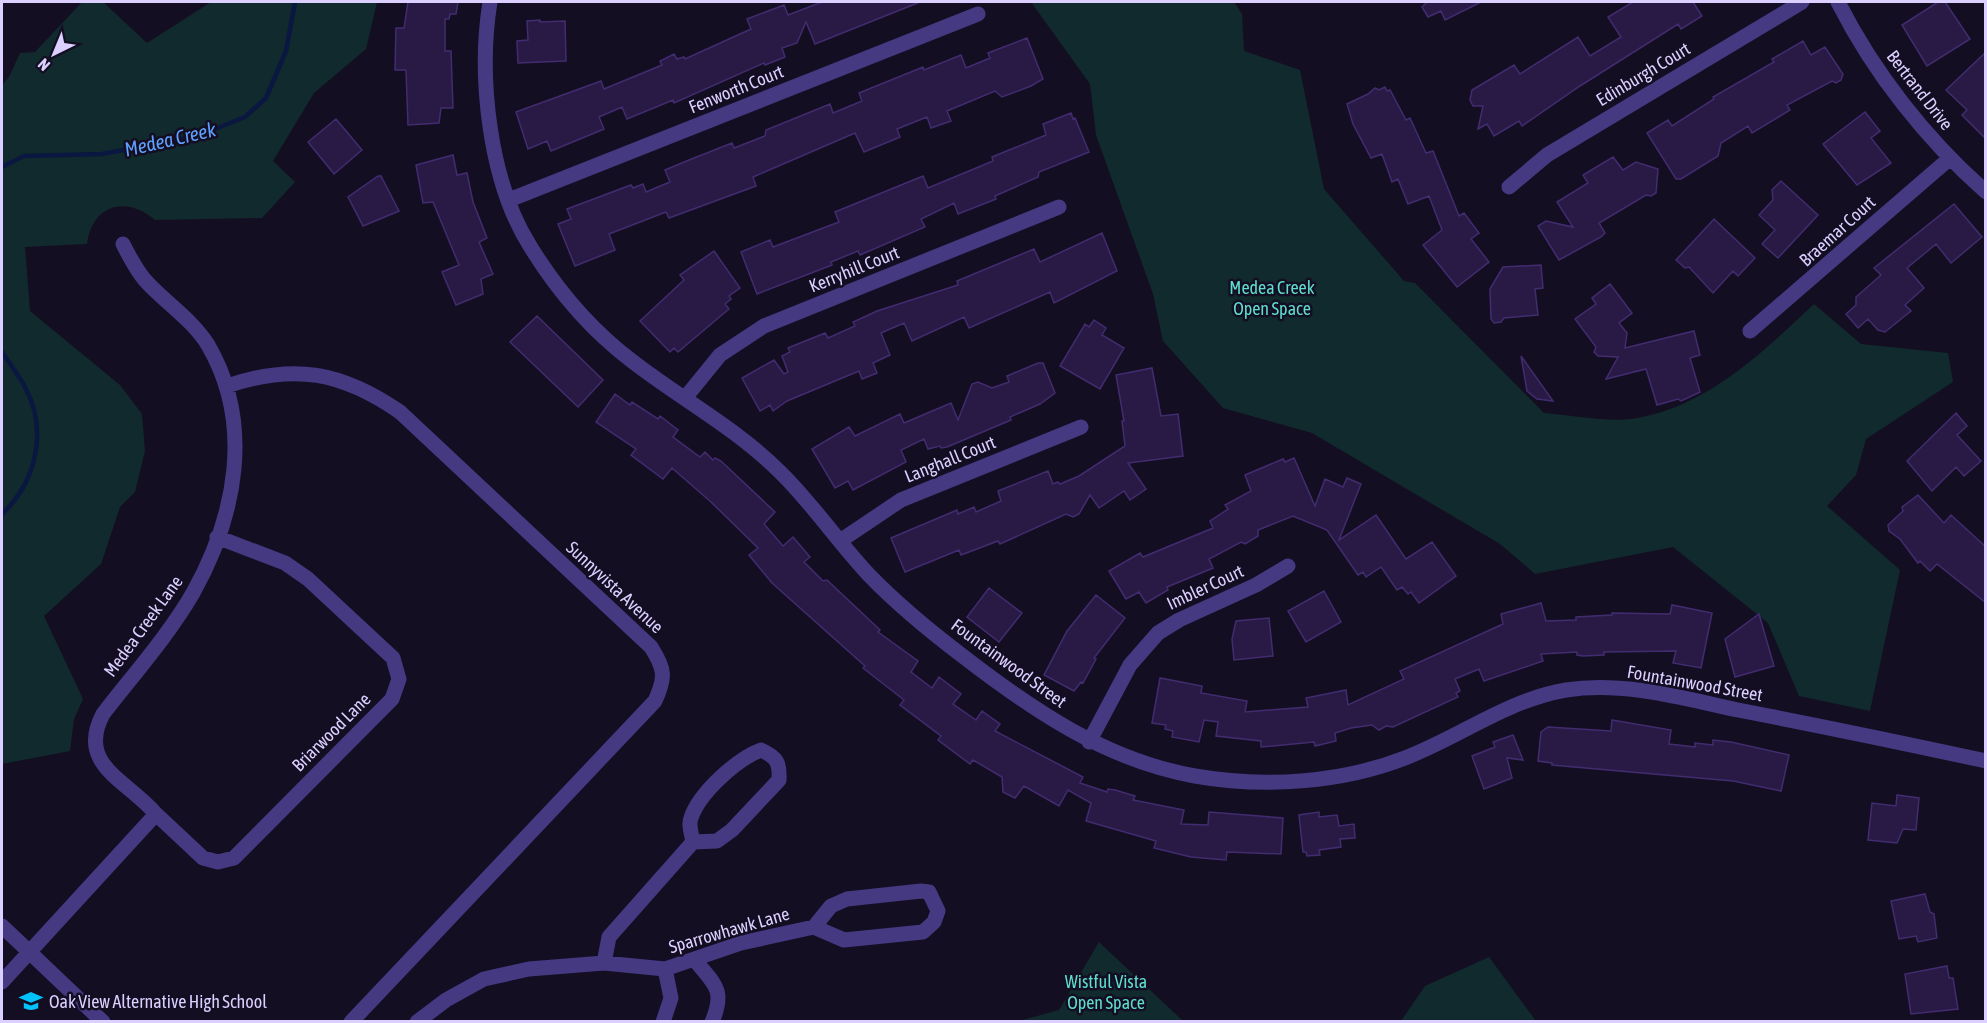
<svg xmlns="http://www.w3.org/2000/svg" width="1987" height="1023" font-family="'Asap Condensed',sans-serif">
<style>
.green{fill:#112a2d}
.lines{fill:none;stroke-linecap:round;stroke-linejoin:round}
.stream{stroke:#0a1740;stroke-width:4.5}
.building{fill:#281a44;stroke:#422c70;stroke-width:1.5}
.minor{stroke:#453982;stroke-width:15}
.labels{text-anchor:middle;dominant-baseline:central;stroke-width:5;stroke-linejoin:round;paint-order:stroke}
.street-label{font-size:18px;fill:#dbd0ff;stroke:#140e23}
.park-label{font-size:18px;fill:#5ddece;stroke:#140e23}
.poi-label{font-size:18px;fill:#dbd0ff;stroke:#140e23;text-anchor:start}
.water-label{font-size:20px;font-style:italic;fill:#5fa1fe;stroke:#140e23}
</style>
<rect width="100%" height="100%" fill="#140e23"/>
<path class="green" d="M82,2H103L147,43L211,2H377L366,49L314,93L273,161L295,182L262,218L155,220C126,195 92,205 87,244L25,247L30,311L120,385L142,414L145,451L135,492L120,507L101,564L44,616L83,699L74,719L70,751L2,764V85L9,77L20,53L35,52Z
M1031,2H1234L1242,14L1244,51L1300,70L1324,189L1404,281L1415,283L1544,413C1568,415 1608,422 1631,419C1704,409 1762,353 1814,304L1861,344L1948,353L1953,382L1866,439L1856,475L1827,506L1900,570L1870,711L1799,696L1768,623L1673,547L1535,574L1500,544L1312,433L1223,408L1163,341L1153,294L1096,135L1090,84Z
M1099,942L1183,1021H1019L1059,1010Z
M1489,957L1536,1021H1401L1425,986Z"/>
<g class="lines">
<path class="stream" d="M2,167L24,156L102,154L198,136L245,117L266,98L286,51L295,2
M2,352C9,363 18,374 25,387C48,430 37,481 2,514"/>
</g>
<path class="building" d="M408,2H458L456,14H450L449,19H445V51H451L453,108H441L439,123L408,125L406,70H395L396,28H404Z
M822,2H920L815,44L806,22L797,43L782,48L785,57L765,65L764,63L674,103L673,100L627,119L622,107L599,117L604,129L551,151L547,141L528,149L516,112L601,81L604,89L662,65L660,61L674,54L677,59L684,57L685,59L751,29L747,19L784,5L788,15Z
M1427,2H1481L1445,20L1441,11L1428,17L1422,7Z
M1633,2H1693L1702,16L1681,29L1678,24L1580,86L1522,126L1519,121L1494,136L1487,124L1478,129L1483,106H1473L1470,100L1472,90L1514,65L1520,74L1578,37L1590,56L1621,37L1608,17Z
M1938,2H1945L1970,39L1927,66L1902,25Z
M540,20V22L565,21L566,61L518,63L517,41L528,40L527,21Z
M1027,38L1043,79L1031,86L1002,97L995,91L947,111L951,121L931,128L927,117L897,129L900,137L864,152L855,133L753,177L756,186L669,218L666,212L609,234L615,250L575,266L558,224L571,219L567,209L631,185L633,188L643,184L646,192L670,182L665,170L689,160L732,143L734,148L765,136L766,130L830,104L833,113L862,101L859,93L923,67L924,70L961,55L966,68L990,58L988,53Z
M1803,41L1811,55L1825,47L1843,74L1841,80L1836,83L1832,81L1787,105L1790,110L1752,133L1748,126L1721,143L1718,156L1681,179H1676L1647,133L1668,120L1672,126L1714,99L1713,97L1774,62L1772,59Z
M1986,52V139L1962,115L1967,110L1946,90Z
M1385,87L1387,91L1390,90L1406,120L1410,118L1426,153L1433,151L1459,216L1464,213L1479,233L1471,239L1489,262L1457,287L1423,245L1442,230L1429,196L1408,204L1398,179L1392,182L1382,154L1371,158L1353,124L1347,104L1368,94L1375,88L1379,90Z
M1865,112L1880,131L1871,138L1891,163L1857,185L1823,144Z
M1071,113L1073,119L1075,118L1089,152L1039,172L1038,177L995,196L996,199L958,214L954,203L921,219L925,227L860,255L858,251L831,262L832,265L757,294L741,252L770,240L773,247L839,222L835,212L923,176L928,188L993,161L992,157L1046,135L1043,124Z
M336,119L362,150L334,174L308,142Z
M453,155L457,175L467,173L473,202L487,238L479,242L493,274L481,279L483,294L456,305L442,272L459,265L433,202L423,203L416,165Z
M1613,157L1623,170L1636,162L1658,169L1656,193L1651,196L1646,195L1599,223L1605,233L1601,237L1559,260L1538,226L1546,221L1573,227L1557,202L1588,183L1583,175Z
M378,176H381L399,211L363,226L348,197Z
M1781,181L1818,215L1778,258L1762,244L1775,230L1759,215L1773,200L1772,190Z
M1954,204L1982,237L1951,263L1936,244L1907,268L1924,288L1905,305L1911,311L1885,332L1878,330L1868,319L1858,328L1846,314L1856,305V297L1881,275L1874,268Z
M1714,219L1755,258L1738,276L1733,271L1713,293L1689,267L1685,268L1676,260Z
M1102,233L1117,271L1054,303L1050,292L969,328L964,317L912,341L904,323L881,333L890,355L873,363L877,373L862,379L859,371L787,401L773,411L770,405L760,411L742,378L774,360L784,374L788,372L782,356L790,352L788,348L825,333L828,338L855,326L853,322L877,311L958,285L957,281L1034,249L1040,262Z
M714,251L740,288L729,296L731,299L725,304L729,309L678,352L674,348L670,352L640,321L684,280L680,275Z
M1541,265L1543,288L1535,289L1538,315L1504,318L1501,322L1494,323L1491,319L1490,289L1503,267Z
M1610,284L1632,313L1619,323L1627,333L1625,348L1694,331L1700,355L1690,358L1700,392L1681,401L1678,399L1657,405L1646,369L1606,379L1618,357L1598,356L1594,352L1596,347L1575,319L1596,304L1592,298Z
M537,316L603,380L578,407L510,342Z
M1094,320L1106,328L1102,335L1124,348L1100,389L1060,366L1085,324L1089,327Z
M1521,356L1553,401L1537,399L1527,391Z
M1038,363H1043L1055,393L1040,404L1010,417L1011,420L947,447L941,448L940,446L928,449L924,439L901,450L906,462L853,490L848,481L835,488L812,449L849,427L855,436L900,414L904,423L951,403L958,420L972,384L978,382L992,388L1009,382L1007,376Z
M1152,368L1161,416L1178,414L1183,456L1128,463L1146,489L1130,500L1124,491L1099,508L1090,495L1079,514L1073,517L1066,514L1000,544L998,541L961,555L959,550L905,572L891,538L957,510L958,514L974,507L976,512L1001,501L998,491L1048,471L1053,484L1058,482L1060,484L1079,476L1125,446L1122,421H1124L1116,375Z
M615,394L630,405L632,402L658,419L660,416L678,430L673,437L700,457L705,452L713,460L715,458L721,461L775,512L764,524L783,546L793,537L810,557L804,562L823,581L827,580L880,630L878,632L918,661L911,672L932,688L939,677L961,694L953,704L976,720L982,711L1000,724L995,731L1083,777L1080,783L1107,792L1108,789L1115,790L1135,796L1133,800L1184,810L1181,824L1208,825L1209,812L1283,818L1281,854L1227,852L1226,860L1191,857L1154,848L1156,841L1086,821L1091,803L1068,790L1059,806L1024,786L1015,798L1003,792L1002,777L973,760L970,764L938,740L941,736L900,705L904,700L863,668L865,666L772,583L749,555L758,548L711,502L672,468L663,479L631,455L636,449L596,422Z
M1956,413L1967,426L1957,435L1981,461L1964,476L1956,467L1932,491L1907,461Z
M1294,458L1315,506L1325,479L1343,487L1347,478L1361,484L1339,540L1376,515L1406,559L1432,542L1456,576L1419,603L1411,592L1408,594L1402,587L1397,590L1381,567L1366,577L1363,572L1358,575L1327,530L1293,516L1258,530V536L1245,544L1241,542L1209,559L1213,568L1167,587L1168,590L1146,603L1139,592L1126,599L1109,571L1140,553L1143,557L1213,528L1210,521L1228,509L1225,505L1251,491L1245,475L1283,459L1285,462Z
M1918,495L1944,523L1951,515L1986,547V603L1937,564L1930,571L1920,561L1918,563L1900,539L1889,531L1888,525L1903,511L1902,507Z
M989,588L1022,613L999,642L967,617Z
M1324,591L1341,622L1306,642L1288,611Z
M1096,595L1125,618L1094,658L1096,659L1083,683L1081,682L1074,691L1044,675L1067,631Z
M1541,603L1546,621L1576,620V617L1612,615V613L1670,614L1672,605L1712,613L1701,668L1673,663L1676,651L1604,652V655L1583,656L1577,655V652L1541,654L1543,661L1484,681L1479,669L1455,679L1460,691L1456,693L1458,697L1393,727L1386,726L1379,730L1372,725L1351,728L1335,733L1336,741L1315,746L1314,742L1261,747V741L1216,736L1218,722L1204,720L1199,742L1172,737L1173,731L1165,729L1166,725L1152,723L1160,678L1202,686L1201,693L1247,701L1245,712L1308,707L1306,698L1346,690L1348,705L1404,679L1400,671L1503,624L1501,614Z
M1759,614L1774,666L1735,677L1725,639Z
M1269,618L1273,656L1234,660L1232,639L1236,621Z
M1612,720L1671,730L1669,744L1695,747V743L1713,745V740L1731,742L1789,755L1781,791L1733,781L1552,765V763L1538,761L1541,732L1548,727L1611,731Z
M1513,735L1523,760L1507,758L1512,778L1484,789L1472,756L1495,747L1493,742Z
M1897,795L1919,798L1916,830L1903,829L1897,843L1868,840L1872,803L1896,806Z
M1319,812V817L1337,815L1339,826L1354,824L1355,838L1340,839L1341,847L1319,850L1320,855L1307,856L1306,852H1303L1299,815Z
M1925,894L1930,912L1934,914L1937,938L1918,942L1916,936L1899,939L1891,901Z
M1947,966L1949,978H1953L1958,1009L1911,1014L1905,974Z"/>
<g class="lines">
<path class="minor" d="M490,2C478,76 489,181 530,246C557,290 591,330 632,361C681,399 736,428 780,472C812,503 838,542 869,575C898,605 931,632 964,657C1034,711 1106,760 1195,776C1263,788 1341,783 1405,758C1460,737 1507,700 1566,690C1623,681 1682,698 1738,710C1821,726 1903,743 1986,761
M1838,2C1874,73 1926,139 1986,192
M1509,187L1547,155L1802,2
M509,200L978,14
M1750,331L1949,159
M227,386C294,363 342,372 400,412L651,647C665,669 666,677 655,701L351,1022
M685,398L720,355L764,326L1059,207
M840,541L901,500L1081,427
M1089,742L1130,665L1158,633L1179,620L1256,585L1288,566
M156,814L203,858L218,862L234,858L392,699L399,679L393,658L308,579L285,563L217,537
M2,926L103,1022
M694,959C714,984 726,989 712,1022
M604,963L609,937L693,842C692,835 688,825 691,818C699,793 737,759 761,750C777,757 780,763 779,780L732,830L717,841L693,842
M2,982L156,814C127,780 76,765 103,714C133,675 168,636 193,593C236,516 254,424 208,345C192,319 164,302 144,279C136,269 129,256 123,244
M417,1022L446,1000L484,979L529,969L604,963L665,969L741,943L814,927L844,940L923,932L934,922L938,911L929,892L921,891L847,899L831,906L814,927
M663,1022L671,998L665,969"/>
</g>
<defs>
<g id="school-bare" transform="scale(1.8)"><path d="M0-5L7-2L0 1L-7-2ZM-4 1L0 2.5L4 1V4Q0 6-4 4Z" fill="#02c2f9" stroke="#140e23" stroke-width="2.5" paint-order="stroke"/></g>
</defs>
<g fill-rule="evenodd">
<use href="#school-bare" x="31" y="1001"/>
</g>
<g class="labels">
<g class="street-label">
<text transform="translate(1643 74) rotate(-31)">Edinburgh Court</text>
<text transform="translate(736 89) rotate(-22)">Fenworth Court</text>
<text transform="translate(1920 90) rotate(52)">Bertrand Drive</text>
<text transform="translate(1837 231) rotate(-42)">Braemar Court</text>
<text transform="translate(854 269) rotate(-22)">Kerryhill Court</text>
<text transform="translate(950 459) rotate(-22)">Langhall Court</text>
<text transform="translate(615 587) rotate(43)">Sunnyvista Avenue</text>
<text transform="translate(1205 587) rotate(-25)">Imbler Court</text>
<text transform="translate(143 626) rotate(-54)">Medea Creek Lane</text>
<text transform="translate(1009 663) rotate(36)">Fountainwood Street</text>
<text transform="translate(1695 683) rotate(10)">Fountainwood Street</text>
<text transform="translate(331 732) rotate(-45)">Briarwood Lane</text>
<text transform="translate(729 930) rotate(-16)">Sparrowhawk Lane</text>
</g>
<g class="park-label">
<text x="1272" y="287">Medea Creek<tspan x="1272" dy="21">Open Space</tspan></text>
<text x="1106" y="981">Wistful Vista<tspan x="1106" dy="21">Open Space</tspan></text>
</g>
<g class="poi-label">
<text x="49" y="1001">Oak View Alternative High School</text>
</g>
<g class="water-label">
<text transform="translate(170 139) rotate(-13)">Medea Creek</text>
</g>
</g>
<rect width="1987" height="1023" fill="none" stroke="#dbd0ff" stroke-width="6"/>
<g transform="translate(54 54) rotate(223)" stroke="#140e23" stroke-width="4.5" paint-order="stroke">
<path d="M0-4.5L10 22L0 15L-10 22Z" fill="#dbd0ff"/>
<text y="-9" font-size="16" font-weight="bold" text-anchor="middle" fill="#dbd0ff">N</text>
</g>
</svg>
